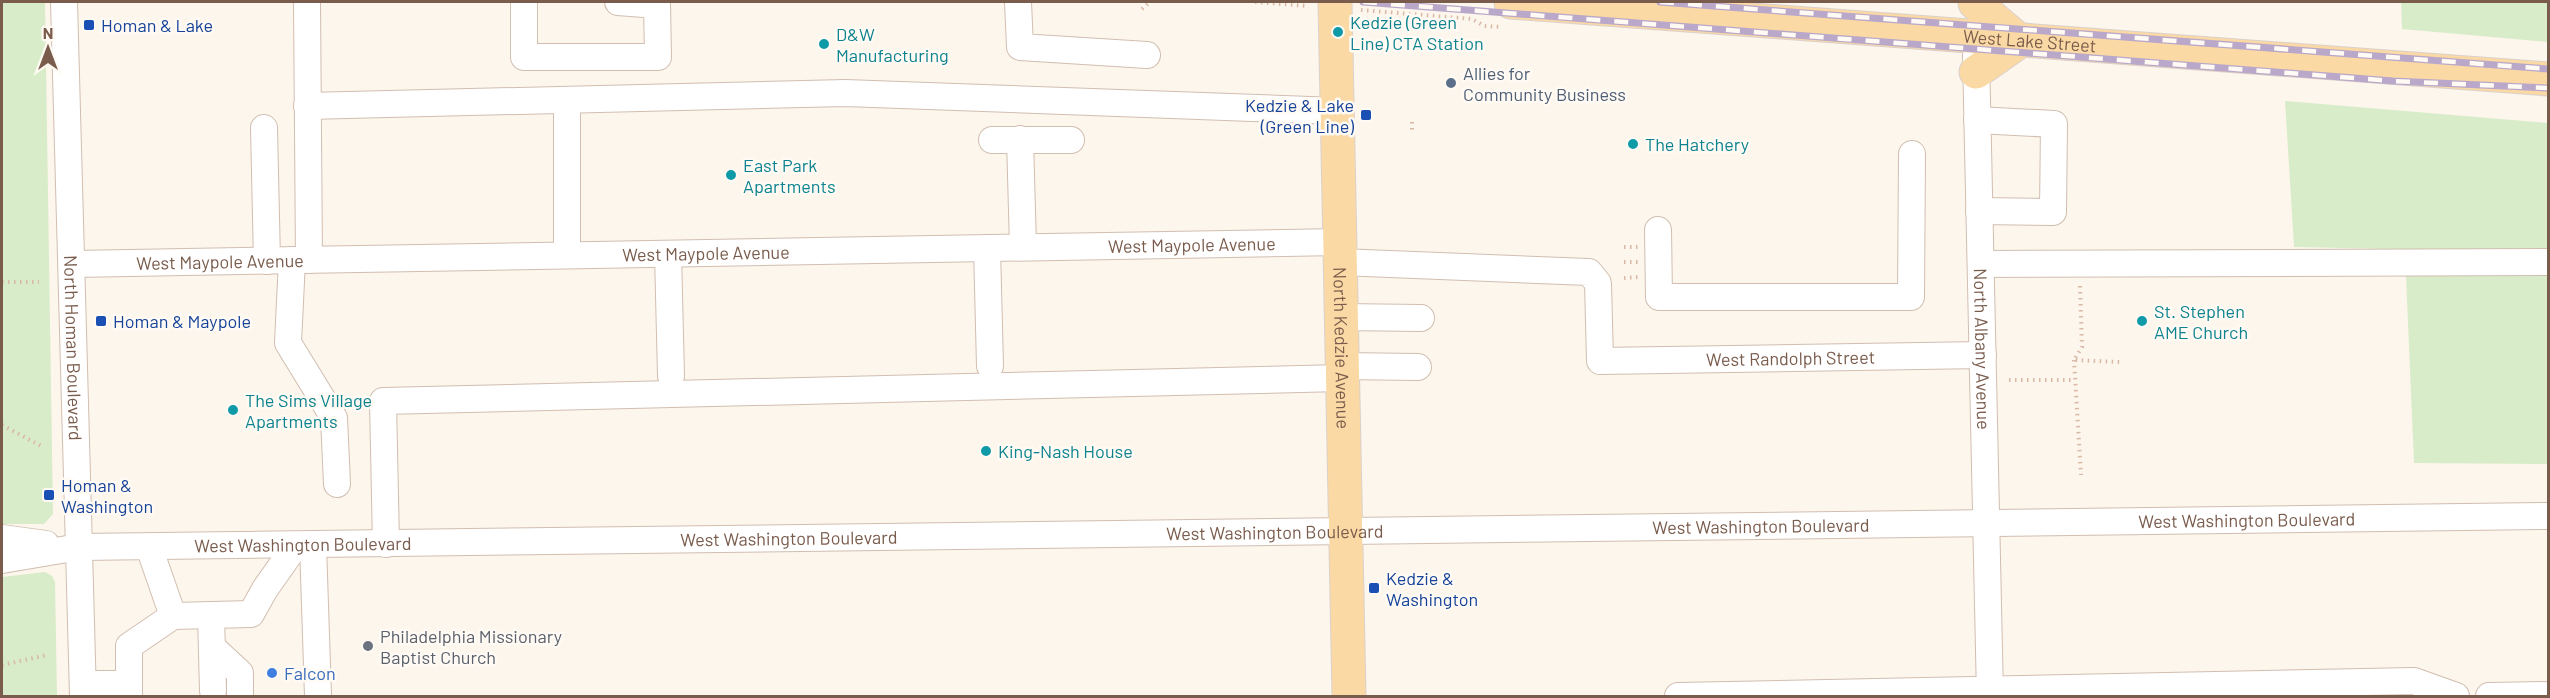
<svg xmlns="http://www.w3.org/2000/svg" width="2550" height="698" font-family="Barlow,sans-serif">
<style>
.green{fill:#d8ecc9}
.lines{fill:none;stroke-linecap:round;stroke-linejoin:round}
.minor-casing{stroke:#d1beb0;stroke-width:28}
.major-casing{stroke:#dad1cd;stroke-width:35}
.path{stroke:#d9b8a5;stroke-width:4;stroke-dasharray:1.5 4.5;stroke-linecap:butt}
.minor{stroke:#fff;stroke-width:26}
.major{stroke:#fbd9a5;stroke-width:33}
.rail-casing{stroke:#b9a8c9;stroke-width:7}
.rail{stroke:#fffaf3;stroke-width:4.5;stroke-dasharray:14;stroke-linecap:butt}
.transit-dot{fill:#1a4fb4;stroke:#fffaf3;stroke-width:2}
.culture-dot{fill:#0f9aa8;stroke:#fffaf3;stroke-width:2}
.service-dot{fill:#5c6f8a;stroke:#fffaf3;stroke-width:2}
.worship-dot{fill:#6b7280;stroke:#fffaf3;stroke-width:2}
.shop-dot{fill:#3f7fe0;stroke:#fffaf3;stroke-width:2}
.labels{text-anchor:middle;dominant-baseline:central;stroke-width:5;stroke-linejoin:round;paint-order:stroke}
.culture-label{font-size:18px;fill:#0d838f;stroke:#fffaf3;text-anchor:start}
.transit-label{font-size:18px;fill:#164399;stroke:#fffaf3;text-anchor:start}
.street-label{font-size:18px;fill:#7a5c4d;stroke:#fffaf3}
.service-label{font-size:18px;fill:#4e5e75;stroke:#fffaf3;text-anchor:start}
.worship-label{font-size:18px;fill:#5b616d;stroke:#fffaf3;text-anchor:start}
.shop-label{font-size:18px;fill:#366cbe;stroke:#fffaf3;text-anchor:start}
</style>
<rect width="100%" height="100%" fill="#fdf6ec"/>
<path class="green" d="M2,2H45L53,514L44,524H2Z
M2401,2H2548V42L2402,29Z
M2285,101L2548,123V252L2294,247Z
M2548,275V464L2414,463L2406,276Z
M45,572L52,576L55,582L57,696H2V577Z"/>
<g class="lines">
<g class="minor-casing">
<g id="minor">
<path id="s1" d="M64,2L83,696"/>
<path d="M307,2L309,260"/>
<path d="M524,2V57H658L657,5L618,2"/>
<path d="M1018,2L1020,47L1147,55"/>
<path id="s2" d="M1976,55L1990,696"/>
<path d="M307,106L845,93L1337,111"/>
<path d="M567,113V255"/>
<path d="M1977,120L2054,124L2053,212L1979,211"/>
<path d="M264,128L267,261"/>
<path d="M1020,139L1023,247"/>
<path d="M992,140H1071"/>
<path d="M1658,230L1659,297H1911L1912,154"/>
<path d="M987,248L990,366"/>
<path d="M668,254L671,376"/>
<path d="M292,260L288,343L334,418L337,484"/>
<path id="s3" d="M1340,262L1589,272L1598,283L1600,361L1983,355"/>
<path id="s4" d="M73,264L1340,242"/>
<path d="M1981,264L2548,262"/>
<path d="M1341,317L1421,318"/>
<path d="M1342,366L1418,367"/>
<path d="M2,538L46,544"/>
<path d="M386,544L383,401L1342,378"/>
<path d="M313,545L318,696"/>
<path d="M149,547L173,616L251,614L265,589L296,545"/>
<path id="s5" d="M2,560L79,547L2548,516"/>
<path d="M211,616L213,691"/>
<path d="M212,647L240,673V696"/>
<path d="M83,684H129"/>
<path d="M129,696V646L173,616"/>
<path d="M1678,696L2414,681L2456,696"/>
<path d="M2489,696L2548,695"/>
</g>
</g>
<g class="major-casing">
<g id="major">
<path id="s6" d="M1335,2L1349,696"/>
<path id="s7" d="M1511,2L2548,79"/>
<path d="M1975,3L2020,41L1976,72"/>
</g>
</g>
<path class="path" d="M1255,2L1308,6
M1142,9L1150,2
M1361,10L1472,19L1484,26L1501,27
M1366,27L1375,21
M1412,122V131
M1624,247H1638
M1624,262H1638
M1624,278L1638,277
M2,282H39
M2080,286L2082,347L2074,360L2120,362
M2074,360L2081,475
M2009,380H2075
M2,425L43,447
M2,665L47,655"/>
<use href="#minor" class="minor"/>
<use href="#major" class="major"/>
<g class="rail-casing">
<path id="rail" d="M1363,2L2393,81L2548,88
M1660,2L2548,69"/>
</g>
<use href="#rail" class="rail"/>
</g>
<g class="transit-dot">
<rect x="83" y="19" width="12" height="12" rx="3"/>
<rect x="1360" y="109" width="12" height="12" rx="3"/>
<rect x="95" y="315" width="12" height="12" rx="3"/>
<rect x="43" y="489" width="12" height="12" rx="3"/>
<rect x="1368" y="582" width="12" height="12" rx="3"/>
</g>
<g class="culture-dot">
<circle cx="1338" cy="32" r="6"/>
<circle cx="824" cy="44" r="6"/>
<circle cx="1633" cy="144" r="6"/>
<circle cx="731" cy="175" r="6"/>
<circle cx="2142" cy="321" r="6"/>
<circle cx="233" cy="410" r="6"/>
<circle cx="986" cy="451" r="6"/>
</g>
<circle class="service-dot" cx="1451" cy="83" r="6"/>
<circle class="worship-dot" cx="368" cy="646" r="6"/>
<circle class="shop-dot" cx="272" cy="673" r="6"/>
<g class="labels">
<g class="culture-label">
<text x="1350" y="22">Kedzie (Green<tspan x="1350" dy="21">Line) CTA Station</tspan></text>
<text x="836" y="34">D&amp;W<tspan x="836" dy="21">Manufacturing</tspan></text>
<text x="1645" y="144">The Hatchery</text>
<text x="743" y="165">East Park<tspan x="743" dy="21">Apartments</tspan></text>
<text x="2154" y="311">St. Stephen<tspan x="2154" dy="21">AME Church</tspan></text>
<text x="245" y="400">The Sims Village<tspan x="245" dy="21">Apartments</tspan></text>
<text x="998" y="451">King-Nash House</text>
</g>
<g class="transit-label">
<text x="101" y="25">Homan &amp; Lake</text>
<text x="1354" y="105" text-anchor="end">Kedzie &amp; Lake<tspan x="1354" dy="21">(Green Line)</tspan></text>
<text x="113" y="321">Homan &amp; Maypole</text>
<text x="61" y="485">Homan &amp;<tspan x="61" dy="21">Washington</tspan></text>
<text x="1386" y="578">Kedzie &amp;<tspan x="1386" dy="21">Washington</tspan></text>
</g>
<g class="street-label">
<text stroke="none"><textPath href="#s7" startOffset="520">West Lake Street</textPath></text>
<text stroke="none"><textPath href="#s4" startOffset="1119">West Maypole Avenue</textPath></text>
<text stroke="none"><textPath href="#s4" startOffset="633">West Maypole Avenue</textPath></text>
<text stroke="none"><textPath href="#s4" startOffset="147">West Maypole Avenue</textPath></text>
<text stroke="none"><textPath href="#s1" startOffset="346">North Homan Boulevard</textPath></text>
<text stroke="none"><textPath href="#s6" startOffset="346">North Kedzie Avenue</textPath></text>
<text stroke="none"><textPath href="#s2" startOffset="294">North Albany Avenue</textPath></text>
<text stroke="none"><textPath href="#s3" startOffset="532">West Randolph Street</textPath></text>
<text stroke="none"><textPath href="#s5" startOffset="2246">West Washington Boulevard</textPath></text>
<text stroke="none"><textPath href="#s5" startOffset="1760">West Washington Boulevard</textPath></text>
<text stroke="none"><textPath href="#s5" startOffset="1274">West Washington Boulevard</textPath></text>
<text stroke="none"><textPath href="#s5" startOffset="788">West Washington Boulevard</textPath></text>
<text stroke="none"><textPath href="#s5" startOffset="302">West Washington Boulevard</textPath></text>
</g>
<g class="service-label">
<text x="1463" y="73">Allies for<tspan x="1463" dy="21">Community Business</tspan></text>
</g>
<g class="worship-label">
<text x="380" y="636">Philadelphia Missionary<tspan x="380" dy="21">Baptist Church</tspan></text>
</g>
<g class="shop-label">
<text x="284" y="673">Falcon</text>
</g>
</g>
<rect width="2550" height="698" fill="none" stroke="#7a5c4d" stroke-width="6"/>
<g transform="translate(48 48)" stroke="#fffaf3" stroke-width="4.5" paint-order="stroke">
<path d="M0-4.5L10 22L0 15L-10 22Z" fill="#7a5c4d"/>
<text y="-9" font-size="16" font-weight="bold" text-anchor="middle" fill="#7a5c4d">N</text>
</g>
</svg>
